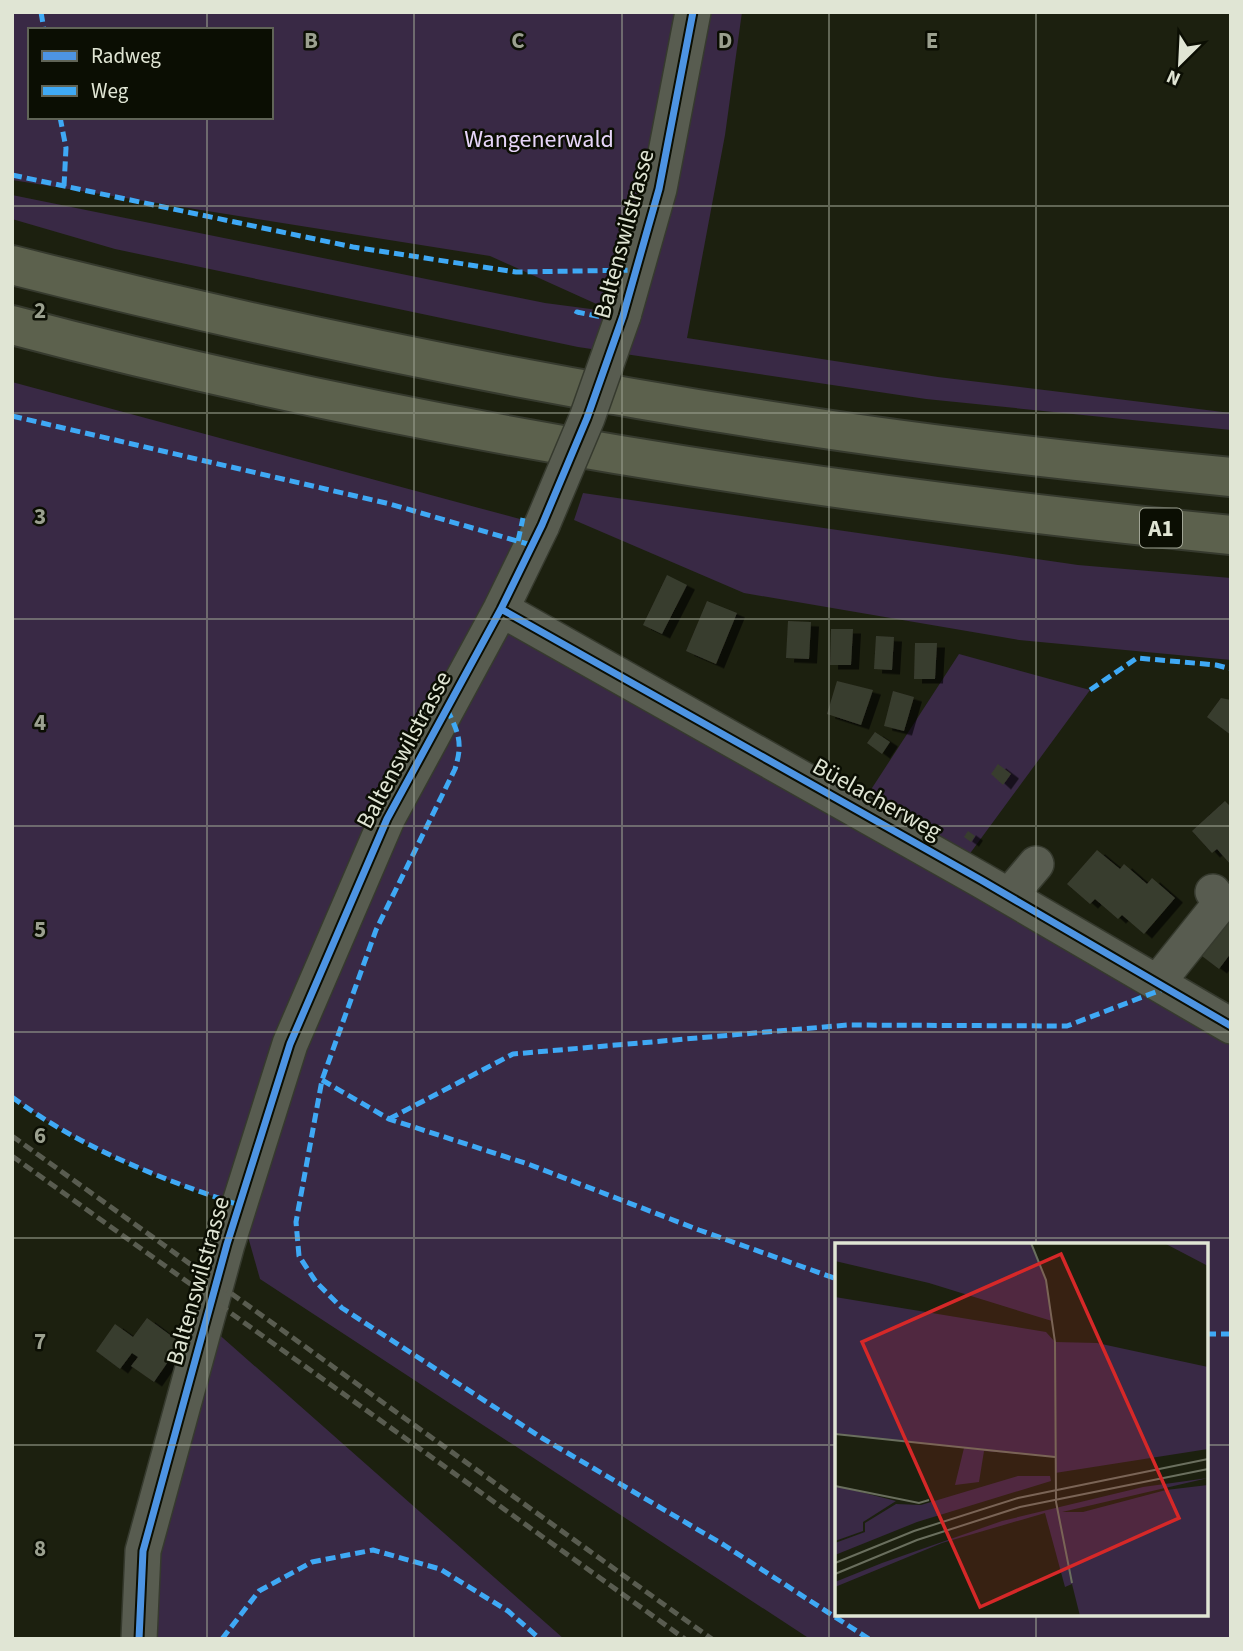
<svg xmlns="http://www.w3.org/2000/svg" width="1243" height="1651" font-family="'Source Sans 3',sans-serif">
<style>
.green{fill:#392945;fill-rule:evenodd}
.building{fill:#393c2f;filter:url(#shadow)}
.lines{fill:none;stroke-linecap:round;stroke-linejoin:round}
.minor-casing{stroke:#363a2e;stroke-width:38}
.highway-casing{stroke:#363a2e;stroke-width:42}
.minor{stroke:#585c50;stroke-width:35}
.highway{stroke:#5c614d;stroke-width:38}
.rail{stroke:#595c50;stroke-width:5;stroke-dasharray:10 5;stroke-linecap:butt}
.minor-bridge-casing{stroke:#363a2e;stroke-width:38;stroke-linecap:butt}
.minor-bridge{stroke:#585c50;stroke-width:35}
.quiet{stroke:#3fa9f5;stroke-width:5;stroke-dasharray:10 5;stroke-linecap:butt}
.cycleway-casing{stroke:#0b0e03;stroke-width:11}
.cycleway{stroke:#4d94e3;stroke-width:7}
.grid{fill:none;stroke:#9ba08f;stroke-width:2;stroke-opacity:0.55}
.labels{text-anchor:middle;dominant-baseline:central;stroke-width:5;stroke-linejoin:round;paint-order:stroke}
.shield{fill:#0b0e03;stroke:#a0a495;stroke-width:2}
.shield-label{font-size:23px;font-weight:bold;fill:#e0e5d4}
.park-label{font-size:24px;fill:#e7d5f9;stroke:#0b0e03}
.street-label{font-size:24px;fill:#e0e5d4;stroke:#0b0e03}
.inset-road{fill:none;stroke:#6a6f5e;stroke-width:2}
.view{fill:#d62828;fill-opacity:0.15;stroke:#d62828;stroke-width:3.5}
.inset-edge{fill:none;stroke:#e0e5d4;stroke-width:3.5}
.grid-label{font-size:23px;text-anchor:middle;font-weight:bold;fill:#9ba08f;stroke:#0b0e03;stroke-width:5;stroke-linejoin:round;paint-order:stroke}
</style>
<defs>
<filter id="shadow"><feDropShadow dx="8" dy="4.5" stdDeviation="0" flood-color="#0009"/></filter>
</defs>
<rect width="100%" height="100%" fill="#1c200f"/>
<path class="green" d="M12,12H742L725,135L687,338L938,377L1231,413V430L926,399L578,347L115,249L12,219V195L545,303L606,311L635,327L623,316L490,256L12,180ZM30,30H271V117H30Z
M12,382L542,525L502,608L1231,1026V1639H810L260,1279L239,1205C158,1178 81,1148 12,1097ZM837,1245H1206V1614H837Z
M583,493L1078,565L1231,578V660L1019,640L744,593L574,520Z
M959,654L1090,690L963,863L861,805Z
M206,1323L564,1639H139Z"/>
<path class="building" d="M667,575L687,585L662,634L643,625Z
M707,601L737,613L716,664L686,651Z
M788,621L811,622L809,659L786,658Z
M831,629H853L851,665H830Z
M876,636L894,637L892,670L874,669Z
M915,643H937L935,679H914Z
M837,681L873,690L861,725L827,714Z
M893,691L914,697L904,731L884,726Z
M1221,698L1231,700V735L1207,717Z
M875,732L890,742L882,754L867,743Z
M998,764L1011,774L1003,785L991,774Z
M1225,801L1231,807V865L1217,849L1212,853L1192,831Z
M968,831L975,836L971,842L964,837Z
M1097,850L1120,869L1124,864L1147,884L1152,878L1175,898L1144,934L1122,915L1118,919L1095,899L1090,904L1067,884Z
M1231,910V953L1219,969L1198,953Z
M147,1318L181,1343L154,1382L131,1366L138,1357L132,1353L120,1369L96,1351L115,1324L133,1337Z"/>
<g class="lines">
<g class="minor-casing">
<path id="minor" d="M623,316L659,189L693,12
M501,609L981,880L1231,1026
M1009,896L1036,864
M1157,983L1221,903L1213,892
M139,1639L143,1551L227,1244L290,1044L387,819L501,609L542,525"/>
</g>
<g class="highway-casing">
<path id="highway" d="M12,265C272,331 534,385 798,425C942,447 1086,463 1231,477
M12,325C411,431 820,494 1231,535"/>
</g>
<use href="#minor" class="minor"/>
<use href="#highway" class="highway"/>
<path class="rail" d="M12,1136L712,1639
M12,1156L685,1639"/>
<g class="minor-bridge-casing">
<path id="minor-bridge" d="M542,525L587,418L623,316"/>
</g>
<use href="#minor-bridge" class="minor-bridge"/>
<path class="quiet" d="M41,12L44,30
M60,117L66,148L64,186
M12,175L353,247L516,272L637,270
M576,314L577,312L601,317L616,271
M12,416L390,504L531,545
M518,541L523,518
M1090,690L1137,658L1216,665L1231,669
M447,709C459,734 463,743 455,769L376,930L322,1080L296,1222L299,1256L316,1282L342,1308L542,1438L724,1545L869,1639
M322,1080L389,1119L528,1164L699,1230L837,1279
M12,1097C81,1148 158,1178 239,1205
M389,1119L513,1054L847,1025L1067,1026L1166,988
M1206,1334H1231
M222,1639L259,1591L312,1562L373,1550L440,1569L508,1611L540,1639"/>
<g class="cycleway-casing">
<path id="cycleway" d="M501,609L981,880L1231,1026
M139,1639L143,1551L227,1244L290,1044L387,819L501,609L542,525L587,418L623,316L659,189L693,12"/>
</g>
<use href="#cycleway" class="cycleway"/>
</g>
<path class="grid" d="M207,12V30M414,12V1639M622,12V1639M829,12V1639M1036,12V1245M207,117V1639M12,206H1231M12,413H1231M12,619H1231M12,826H1231M12,1032H1231M12,1238H1231M12,1445H837M1206,1445H1231M1036,1614V1639"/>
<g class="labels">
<rect class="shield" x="1140" y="508.5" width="42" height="39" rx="5"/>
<g class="shield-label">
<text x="1161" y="528">A1</text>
</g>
<g class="park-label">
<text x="539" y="139">Wangenerwald</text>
</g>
<g class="street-label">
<text transform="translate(624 234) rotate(-75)">Baltenswilstrasse</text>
<text transform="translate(404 750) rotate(-62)">Baltenswilstrasse</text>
<text transform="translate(877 799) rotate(29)">Büelacherweg</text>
<text transform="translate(198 1281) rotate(-74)">Baltenswilstrasse</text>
</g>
</g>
<g transform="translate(835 1243)">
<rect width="373" height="373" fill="#1c200f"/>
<path d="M0,0H196L211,37L217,78L94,40L0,18ZM373,0V23L331,1L332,0ZM0,54L211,89L220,99L262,100L373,124V206L220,230V214L149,208L144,239L120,242L129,205L0,191ZM183,233H215L216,238L82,279L0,312V300L30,289V280L61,261L86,262ZM373,235L227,269H248L331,247L373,242V373H245L237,341L230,344L210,270L107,300L0,344V339L47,320L167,278L308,244ZM0,243H2L61,258L28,279V288L0,298Z" fill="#392945"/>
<path class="inset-road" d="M196,0L211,37L220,99L221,259L237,340M0,191L220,214M0,243L84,260L94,257M0,320L79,288L183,255L373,216M0,331L82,297L185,264L373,226"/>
<path class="view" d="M226,11L344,275L145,364L27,99Z"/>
<rect width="373" height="373" class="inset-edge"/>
</g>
<g class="grid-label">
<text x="311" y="48">B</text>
<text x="518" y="48">C</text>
<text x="725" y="48">D</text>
<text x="932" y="48">E</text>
<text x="40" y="318">2</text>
<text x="40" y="524">3</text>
<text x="40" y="730">4</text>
<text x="40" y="937">5</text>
<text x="40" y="1143">6</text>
<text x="40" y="1349">7</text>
<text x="40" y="1556">8</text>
</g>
<rect width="1243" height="1651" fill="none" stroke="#e0e5d4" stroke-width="28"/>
<rect x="28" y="28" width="245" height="91" fill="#0b0e03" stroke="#606457" stroke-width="2"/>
<rect x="42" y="51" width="35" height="10" fill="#4d94e3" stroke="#606457" stroke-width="2"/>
<text x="91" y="63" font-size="21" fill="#e0e5d4">Radweg</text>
<rect x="42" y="86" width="35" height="10" fill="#3fa9f5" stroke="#606457" stroke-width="2"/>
<text x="91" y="98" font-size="21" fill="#e0e5d4">Weg</text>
<g transform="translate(1180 63) rotate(204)" stroke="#0b0e03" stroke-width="5" paint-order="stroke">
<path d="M0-5L12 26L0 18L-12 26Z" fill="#e0e5d4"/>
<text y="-10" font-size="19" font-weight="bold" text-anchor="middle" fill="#e0e5d4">N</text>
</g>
</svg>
